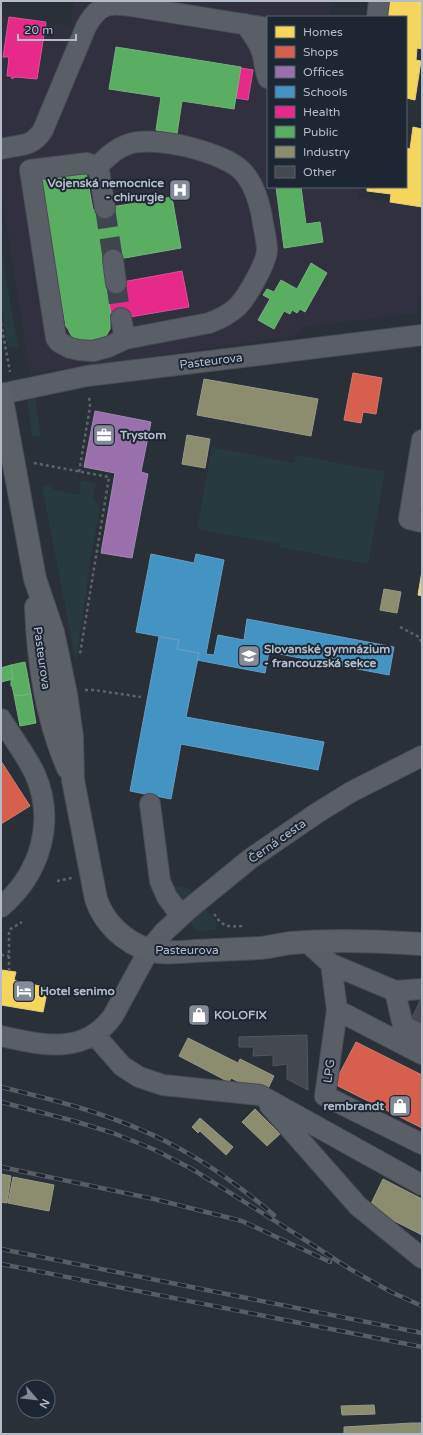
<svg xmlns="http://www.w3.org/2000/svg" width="423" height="1435" font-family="'Varela Round',sans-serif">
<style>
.medical{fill:#31303e}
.green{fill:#273a3e}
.homes{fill:#f6d55c;stroke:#e2ce7d}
.shops{fill:#d6604d;stroke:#cc7c72}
.offices{fill:#9970ab;stroke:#a187b4}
.schools{fill:#4393c3;stroke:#659fc5}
.health{fill:#e7298a;stroke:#d8559d}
.public{fill:#5aae61;stroke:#75b280}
.industry{fill:#8c8c6e;stroke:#989a89}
.building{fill:#444950;stroke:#52575f}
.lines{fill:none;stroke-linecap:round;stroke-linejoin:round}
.minor-tunnel{stroke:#3f454e;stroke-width:20;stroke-dasharray:20 10;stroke-linecap:butt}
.minor-casing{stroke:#484c53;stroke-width:22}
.major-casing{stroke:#484c55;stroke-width:24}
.path{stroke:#5d636a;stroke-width:2.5;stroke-dasharray:3 3;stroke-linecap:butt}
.minor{stroke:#5a5e66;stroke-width:20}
.major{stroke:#5c6168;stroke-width:22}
.rail-casing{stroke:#595d64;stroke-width:4.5}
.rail{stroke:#1d2633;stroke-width:3;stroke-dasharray:9;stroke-linecap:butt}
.labels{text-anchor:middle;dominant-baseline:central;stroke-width:4;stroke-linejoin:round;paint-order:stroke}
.poi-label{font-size:12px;font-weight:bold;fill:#b4bcc9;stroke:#1d2633;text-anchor:start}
.street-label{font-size:12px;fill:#b4bcc9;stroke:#1d2633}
</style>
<rect width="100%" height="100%" fill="#2a3038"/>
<path class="medical" d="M74,1H332L330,17H268V187H359L358,197L422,207V287L417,313L303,327L293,338L288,337L30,374L1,193V16L70,26Z"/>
<path class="green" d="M1,247L18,347H10C0,336 1,265 1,247Z
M35,395L40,432L41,437L32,436L27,401L31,396Z
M212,447L294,463L296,455L385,472L368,564L279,547V544L197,529Z
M81,480L96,484L93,498L100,508L91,556L76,662L42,487L49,485L54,490L79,495Z
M168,885L188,888L194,894L179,904Z
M205,908L216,922V930L198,931L191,925L192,918Z"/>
<path class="homes" d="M389,1H422V49L417,48L416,60L421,61L415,100L406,98V17H387Z
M413,127L422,129V207L390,202L391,194L367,191V187H406V148L410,149Z
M422,571V596L418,595Z
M2,970L16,972L14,980L48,988L43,1012L1,1005Z"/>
<path class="shops" d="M353,373L382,378L376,414L363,412L361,423L344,420Z
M1,761L30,806L1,824Z
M356,1042L422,1075V1128L334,1084Z"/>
<path class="offices" d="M95,411L151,422L141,472L148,474L132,558L101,553L115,473L84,467Z"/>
<path class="schools" d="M151,554L194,563L196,554L224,560L206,654L214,655L218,635L244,640L247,619L394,647L389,675L269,652L265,673L197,660L199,653L177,649L179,640L136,632Z
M159,637L179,640L177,649L199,653L186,717L324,742L318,770L181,744L171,799L130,791Z"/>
<path class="health" d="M9,17L46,22L37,79L15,77L12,79L11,76H7L9,57H3Z
M241,68L253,70L248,100L236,98Z
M182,271L189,307L112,320L106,285Z"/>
<path class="public" d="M116,47L241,67L234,109L182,101L177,134L156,130L161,97L109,89Z
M86,172L93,210L172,197L181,248L102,262L112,320H110V329L106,336L99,342H78L73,339L67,327H66L40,180Z
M276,187H301L306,224L320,222L323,242L284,248Z
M311,263L327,273L305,312L300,309L297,313L292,310L290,314L284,311L274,329L258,320L270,299L263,295L267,289L274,292L281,280L297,289Z
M25,662L31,694L17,696L16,695H14L12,686H11V680L13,679L11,665Z
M11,665L13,679L1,682V668Z
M31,694L36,723L20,726L14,695H16L17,696Z"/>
<path class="industry" d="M204,379L318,399L311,436L197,415Z
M187,435L210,439L205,468L182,464Z
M384,589L401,592L397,613L380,610Z
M188,1038L238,1063L240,1059L274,1076L265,1095L231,1078L229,1082L179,1056Z
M255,1109L280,1134L267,1146L242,1122Z
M200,1118L233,1147L226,1155L200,1131L198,1133L192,1127Z
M1,1174L11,1176L7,1203L1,1202Z
M13,1177L54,1185L49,1211L8,1203Z
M383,1179L422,1199V1235L369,1208Z
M374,1405L375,1414L342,1415L341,1406Z
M412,1423H422V1434H344V1427Z"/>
<path class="building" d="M422,997V1033L408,1026Z
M307,1035L308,1090L287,1079V1064L273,1066V1055L253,1056L254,1047H239V1037Z"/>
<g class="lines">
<path class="minor-tunnel" d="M105,208L113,260
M116,283L121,318"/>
<g class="minor-casing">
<path id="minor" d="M377,17L379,1
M245,24C252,33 259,42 262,52C265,61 264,70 268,78
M1,149C19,144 32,148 43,130L86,27C100,1 111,3 137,7L268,28
M97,167C106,158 116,148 129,144C154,135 225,152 243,172C254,184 259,201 262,217C263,227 267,239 267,250C267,262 247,297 238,306C230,314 220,319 209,323L125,339L108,347L93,351L79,350L70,348L59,342L56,338L30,170L87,163L97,167L99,171L105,208
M113,260L116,283
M121,318L125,339
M1,394L87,376L422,335
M422,440L409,519L422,522
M1,719C12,737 26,755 35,774C56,822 40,874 1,907
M150,804L160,881L167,897L181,916
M307,942L331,964L395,991L403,1026L422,1035
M331,964L337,1010L325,1096L422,1144
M395,991L422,989
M337,1010L422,1054
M94,1034L122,1066L139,1077L163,1085L260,1095L422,1185
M1,1036C42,1045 84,1056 113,1016L149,950L164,932L190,908L250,859L317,813L351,792L422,756
M270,1106L358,1206L422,1258"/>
</g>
<g class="major-casing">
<path id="major" d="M1,394L35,579L53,632L66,694L72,737L73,780L96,899C104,923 124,942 149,950C162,954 180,952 194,951C216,950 239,949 261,948C271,947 281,944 291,943C334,939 379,941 422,944
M36,607C38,661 46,718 68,768"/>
</g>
<path class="path" d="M1,323L10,372
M34,463L109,477L80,654
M79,472L90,407L89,395
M400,627L419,637L422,643
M85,690H94L141,697
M57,881L72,878
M214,914C223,927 227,927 242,926
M1,955L9,956
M9,971V930L22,922"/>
<use href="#minor" class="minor"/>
<use href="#major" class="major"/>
<g class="rail-casing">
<path id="rail" d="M1,1087C59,1101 118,1116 171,1144C208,1163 242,1188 274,1215
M1,1102L74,1121L113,1133L153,1149L192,1169L291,1231L350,1269L391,1292L422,1306
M1,1167L154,1199L242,1221L330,1262
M1,1249L422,1333
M1,1264L422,1347"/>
</g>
<use href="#rail" class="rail"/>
</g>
<defs>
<g id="hospital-square" transform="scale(1.15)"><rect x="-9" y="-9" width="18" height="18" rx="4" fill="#848b96" stroke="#1d2633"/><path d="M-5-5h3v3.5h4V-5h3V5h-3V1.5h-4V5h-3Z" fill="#fff"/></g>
<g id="office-square" transform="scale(1.15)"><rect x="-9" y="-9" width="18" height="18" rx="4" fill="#848b96" stroke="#1d2633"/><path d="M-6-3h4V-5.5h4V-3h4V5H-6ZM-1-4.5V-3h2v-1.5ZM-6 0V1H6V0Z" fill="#fff"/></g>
<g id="university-square" transform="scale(1.15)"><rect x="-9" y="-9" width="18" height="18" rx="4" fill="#848b96" stroke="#1d2633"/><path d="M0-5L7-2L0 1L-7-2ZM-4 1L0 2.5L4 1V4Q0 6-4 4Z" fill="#fff"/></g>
<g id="hotel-square" transform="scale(1.15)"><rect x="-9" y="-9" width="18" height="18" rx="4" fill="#848b96" stroke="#1d2633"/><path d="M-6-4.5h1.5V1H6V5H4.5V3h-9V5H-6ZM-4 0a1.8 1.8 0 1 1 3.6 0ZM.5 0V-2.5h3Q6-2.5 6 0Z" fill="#fff"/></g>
<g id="shop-square" transform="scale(1.15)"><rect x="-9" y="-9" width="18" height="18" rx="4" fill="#848b96" stroke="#1d2633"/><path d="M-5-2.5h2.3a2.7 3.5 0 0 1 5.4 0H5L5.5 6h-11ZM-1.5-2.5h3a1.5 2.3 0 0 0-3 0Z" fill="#fff"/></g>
</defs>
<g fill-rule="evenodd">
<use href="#hospital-square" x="180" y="190"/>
<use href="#office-square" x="104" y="435"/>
<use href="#university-square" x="249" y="656"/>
<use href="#hotel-square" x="24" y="991"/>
<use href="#shop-square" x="199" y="1015"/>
<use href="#shop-square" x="400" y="1106"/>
</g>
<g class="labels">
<g class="poi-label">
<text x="164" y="183" text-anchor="end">Vojenská nemocnice<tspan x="164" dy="14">- chirurgie</tspan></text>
<text x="120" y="435">Trystom</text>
<text x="264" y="649">Slovanské gymnázium<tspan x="264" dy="14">- francouzská sekce</tspan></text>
<text x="40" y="991">Hotel senimo</text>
<text x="214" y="1015">KOLOFIX</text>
<text x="384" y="1106" text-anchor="end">rembrandt</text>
</g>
<g class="street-label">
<text transform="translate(211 361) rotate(-7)">Pasteurova</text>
<text transform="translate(42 658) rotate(82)">Pasteurova</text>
<text transform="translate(277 841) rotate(-35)">Černá cesta</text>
<text x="187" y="950">Pasteurova</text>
<text transform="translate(329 1071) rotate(-82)">LPG</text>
</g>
</g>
<rect width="423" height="1435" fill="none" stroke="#b4bcc9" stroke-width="4"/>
<rect x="267" y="16" width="140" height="172" fill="#1d2633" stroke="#59626f"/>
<rect x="275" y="26" width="20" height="12" fill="#f6d55c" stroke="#59626f"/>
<text x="303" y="36" font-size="12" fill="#b4bcc9">Homes</text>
<rect x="275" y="46" width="20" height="12" fill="#d6604d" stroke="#59626f"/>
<text x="303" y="56" font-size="12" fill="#b4bcc9">Shops</text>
<rect x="275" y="66" width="20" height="12" fill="#9970ab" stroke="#59626f"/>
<text x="303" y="76" font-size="12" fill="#b4bcc9">Offices</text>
<rect x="275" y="86" width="20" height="12" fill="#4393c3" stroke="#59626f"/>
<text x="303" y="96" font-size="12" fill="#b4bcc9">Schools</text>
<rect x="275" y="106" width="20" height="12" fill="#e7298a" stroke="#59626f"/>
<text x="303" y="116" font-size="12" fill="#b4bcc9">Health</text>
<rect x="275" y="126" width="20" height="12" fill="#5aae61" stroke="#59626f"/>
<text x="303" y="136" font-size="12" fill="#b4bcc9">Public</text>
<rect x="275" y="146" width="20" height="12" fill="#8c8c6e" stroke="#59626f"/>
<text x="303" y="156" font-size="12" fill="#b4bcc9">Industry</text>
<rect x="275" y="166" width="20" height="12" fill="#444950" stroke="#59626f"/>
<text x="303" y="176" font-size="12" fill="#b4bcc9">Other</text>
<g transform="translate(36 1399) rotate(118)"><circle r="19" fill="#1d2633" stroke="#59626f"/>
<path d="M0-3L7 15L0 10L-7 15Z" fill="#848b96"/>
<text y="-6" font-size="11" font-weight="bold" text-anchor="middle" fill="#b4bcc9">N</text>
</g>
<path d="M18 34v6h58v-6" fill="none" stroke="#b4bcc9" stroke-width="2"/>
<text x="24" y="34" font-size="12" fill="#b4bcc9" stroke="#1d2633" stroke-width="3" paint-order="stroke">20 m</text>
</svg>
